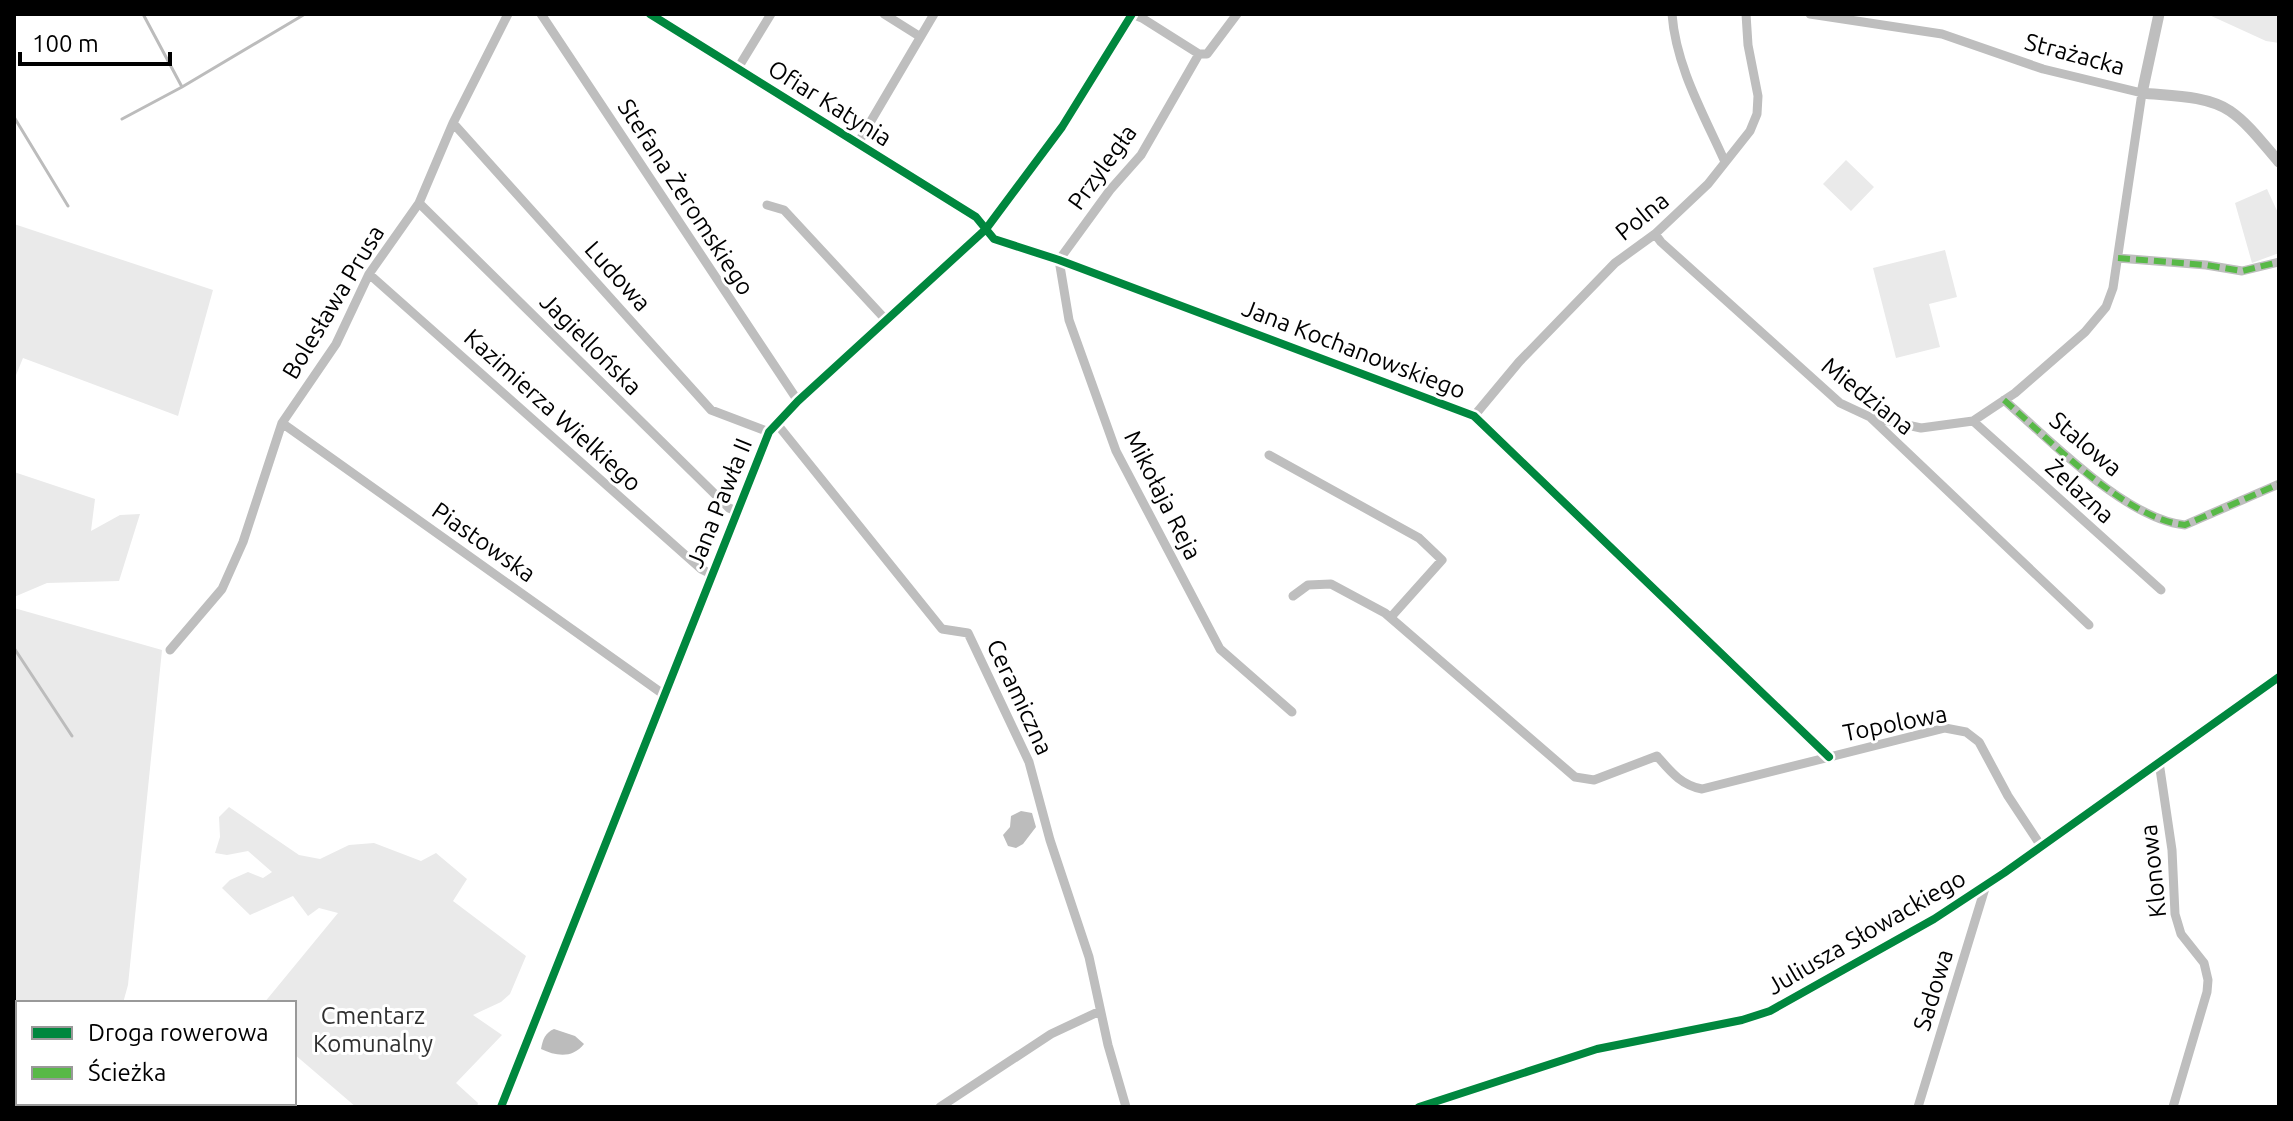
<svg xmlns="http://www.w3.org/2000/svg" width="2293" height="1121" font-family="Ubuntu,sans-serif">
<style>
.green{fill:#eaeaea}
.water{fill:#bcbcbc}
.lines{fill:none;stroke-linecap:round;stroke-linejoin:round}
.stream{stroke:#bcbcbc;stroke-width:3}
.minor{stroke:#bebebe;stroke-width:9}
.tertiary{stroke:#bebebe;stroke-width:11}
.quiet{stroke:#58b947;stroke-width:6;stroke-dasharray:12 6;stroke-linecap:butt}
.cycleway-casing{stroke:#fff;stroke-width:13}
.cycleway{stroke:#00873e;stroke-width:8}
.labels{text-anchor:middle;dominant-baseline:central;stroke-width:6;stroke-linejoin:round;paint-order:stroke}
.street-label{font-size:24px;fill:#000;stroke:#fff}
.park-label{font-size:24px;fill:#303030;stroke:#fff}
</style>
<rect width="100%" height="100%" fill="#fff"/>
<path class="green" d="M2207,14H2279V43L2266,41Z
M1846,160L1874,187L1851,211L1823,184Z
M2267,189L2279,215V253L2252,263L2235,203Z
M14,224L213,290L178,416L23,358L14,380Z
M1945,250L1957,297L1929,304L1940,347L1896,358L1873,268Z
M14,472L95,499L91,531L120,515L140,514L119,581L47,583L14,597Z
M14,608L162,650L128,985L123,1003H18V1083L16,1086Z
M229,807L299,855L320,859L349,845L374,843L421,861L436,853L467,879L453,901L526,956L510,994L501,1002L473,1015L502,1035L456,1083L478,1103L477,1107H356L294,1054V1003H264L338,913L319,908L308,916L293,896L250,915L222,888L230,880L248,872L263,878L272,872L248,851L227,855L215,853L220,837L219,817Z"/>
<path class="water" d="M1021,811L1032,813L1036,827L1023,844L1016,848L1008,846L1003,835L1010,827L1011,816Z
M554,1029L575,1036L584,1044C572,1059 556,1056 541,1049C543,1039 545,1033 554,1029Z"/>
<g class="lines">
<path class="stream" d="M182,87L305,14
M14,117L68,206
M122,119L182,87L143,14
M14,648L72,736"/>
<path class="minor" d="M541,14L798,401
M650,14L976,217L994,239L1059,260L1474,416L1829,757
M884,14L919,36
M1132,14L1142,18L1199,54H1207L1237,14
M1672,14C1676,67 1704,115 1725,162
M1810,14L1942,34L2043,69L2142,93L2113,288L2106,307L2085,332L2015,393L1973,421L1921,428L1870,417
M1199,54L1141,155L1110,190L1059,260L1069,320L1116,451L1220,649L1292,712
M738,68L771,14
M453,123L711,410L769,432
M858,143L934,14
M419,203L729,508L736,511
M767,205L784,210L886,320
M1655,234L1661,242L1840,403L1870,417L2089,625
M2118,258L2206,265L2242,271L2279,262
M369,274L701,569L711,574
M2004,400C2049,439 2125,519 2185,525L2279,484
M1474,416L1519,362L1615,263L1655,234L1708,184L1750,131L1757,114L1758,96L1748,45L1746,14
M1973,421L2161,590
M282,423L663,694
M777,424L942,629L968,633L1029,762L1050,840L1089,957L1108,1045L1126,1107
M1269,455L1419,538L1442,560L1391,617
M1293,596L1308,585L1331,584L1385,613L1575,777L1594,780L1657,756C1671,772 1681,785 1702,789L1945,728L1966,732L1979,742L2008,796L2041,846
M170,650L222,589L243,542L282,423L336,344L369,274L419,203L453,123L508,14
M2159,762L2172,850L2175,914L2181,934L2204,963L2208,980L2207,992L2173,1107
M501,1107L769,432L798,401L986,229L1062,127L1132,14
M940,1107L1051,1034L1100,1011
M1918,1107L1986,885"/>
<path class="tertiary" d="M2159,14L2142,93C2169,96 2206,95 2230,111C2249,124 2264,145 2279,162
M1419,1107L1597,1049L1742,1020L1770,1011L1934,919L2004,873L2279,677"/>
<path class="quiet" d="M2118,258L2206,265L2242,271L2279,262
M2004,400C2049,439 2125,519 2185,525L2279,484"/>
<g class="cycleway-casing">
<path id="cycleway" d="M650,14L976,217L994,239L1059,260L1474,416L1829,757
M501,1107L769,432L798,401L986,229L1062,127L1132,14
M1419,1107L1597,1049L1742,1020L1770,1011L1934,919L2004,873L2279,677"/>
</g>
<use href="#cycleway" class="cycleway"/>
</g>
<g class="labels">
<g class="street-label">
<text transform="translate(2075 54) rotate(15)">Strażacka</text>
<text transform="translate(830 103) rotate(32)">Ofiar Katynia</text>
<text transform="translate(1102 167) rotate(-54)">Przyległa</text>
<text transform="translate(686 197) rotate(57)">Stefana Żeromskiego</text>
<text transform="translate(1642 216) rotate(-39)">Polna</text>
<text transform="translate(618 276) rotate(48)">Ludowa</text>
<text transform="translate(333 302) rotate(-59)">Bolesława Prusa</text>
<text transform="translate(591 344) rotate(45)">Jagiellońska</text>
<text transform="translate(1354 349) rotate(21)">Jana Kochanowskiego</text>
<text transform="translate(1868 396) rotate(38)">Miedziana</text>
<text transform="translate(553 410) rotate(42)">Kazimierza Wielkiego</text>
<text transform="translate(2086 444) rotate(40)">Stalowa</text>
<text transform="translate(2080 491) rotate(42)">Żelazna</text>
<text transform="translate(1163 495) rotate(63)">Mikołaja Reja</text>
<text transform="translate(719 503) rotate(-68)">Jana Pawła II</text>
<text transform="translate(484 542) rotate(35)">Piastowska</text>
<text transform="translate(1020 697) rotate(65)">Ceramiczna</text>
<text transform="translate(1895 723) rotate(-11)">Topolowa</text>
<text transform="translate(2153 871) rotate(-96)">Klonowa</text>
<text transform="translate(1866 932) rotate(-30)">Juliusza Słowackiego</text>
<text transform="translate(1933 990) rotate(-73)">Sadowa</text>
</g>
<g class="park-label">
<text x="373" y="1015">Cmentarz<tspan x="373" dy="28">Komunalny</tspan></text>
</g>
</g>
<rect width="2293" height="1121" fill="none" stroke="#000000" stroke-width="32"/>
<rect x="16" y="1001" width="280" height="104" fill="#ffffff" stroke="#999999" stroke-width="2"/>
<rect x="32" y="1027" width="40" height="12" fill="#00873e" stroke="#999999" stroke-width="2"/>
<text x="88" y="1041" font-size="24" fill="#000000">Droga rowerowa</text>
<rect x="32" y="1067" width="40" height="12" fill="#58b947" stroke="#999999" stroke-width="2"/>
<text x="88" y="1081" font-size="24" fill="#000000">Ścieżka</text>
<path d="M20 52v12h150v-12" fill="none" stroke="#000000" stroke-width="4"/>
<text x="32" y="52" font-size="24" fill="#000000" stroke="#ffffff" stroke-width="6" paint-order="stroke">100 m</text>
</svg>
